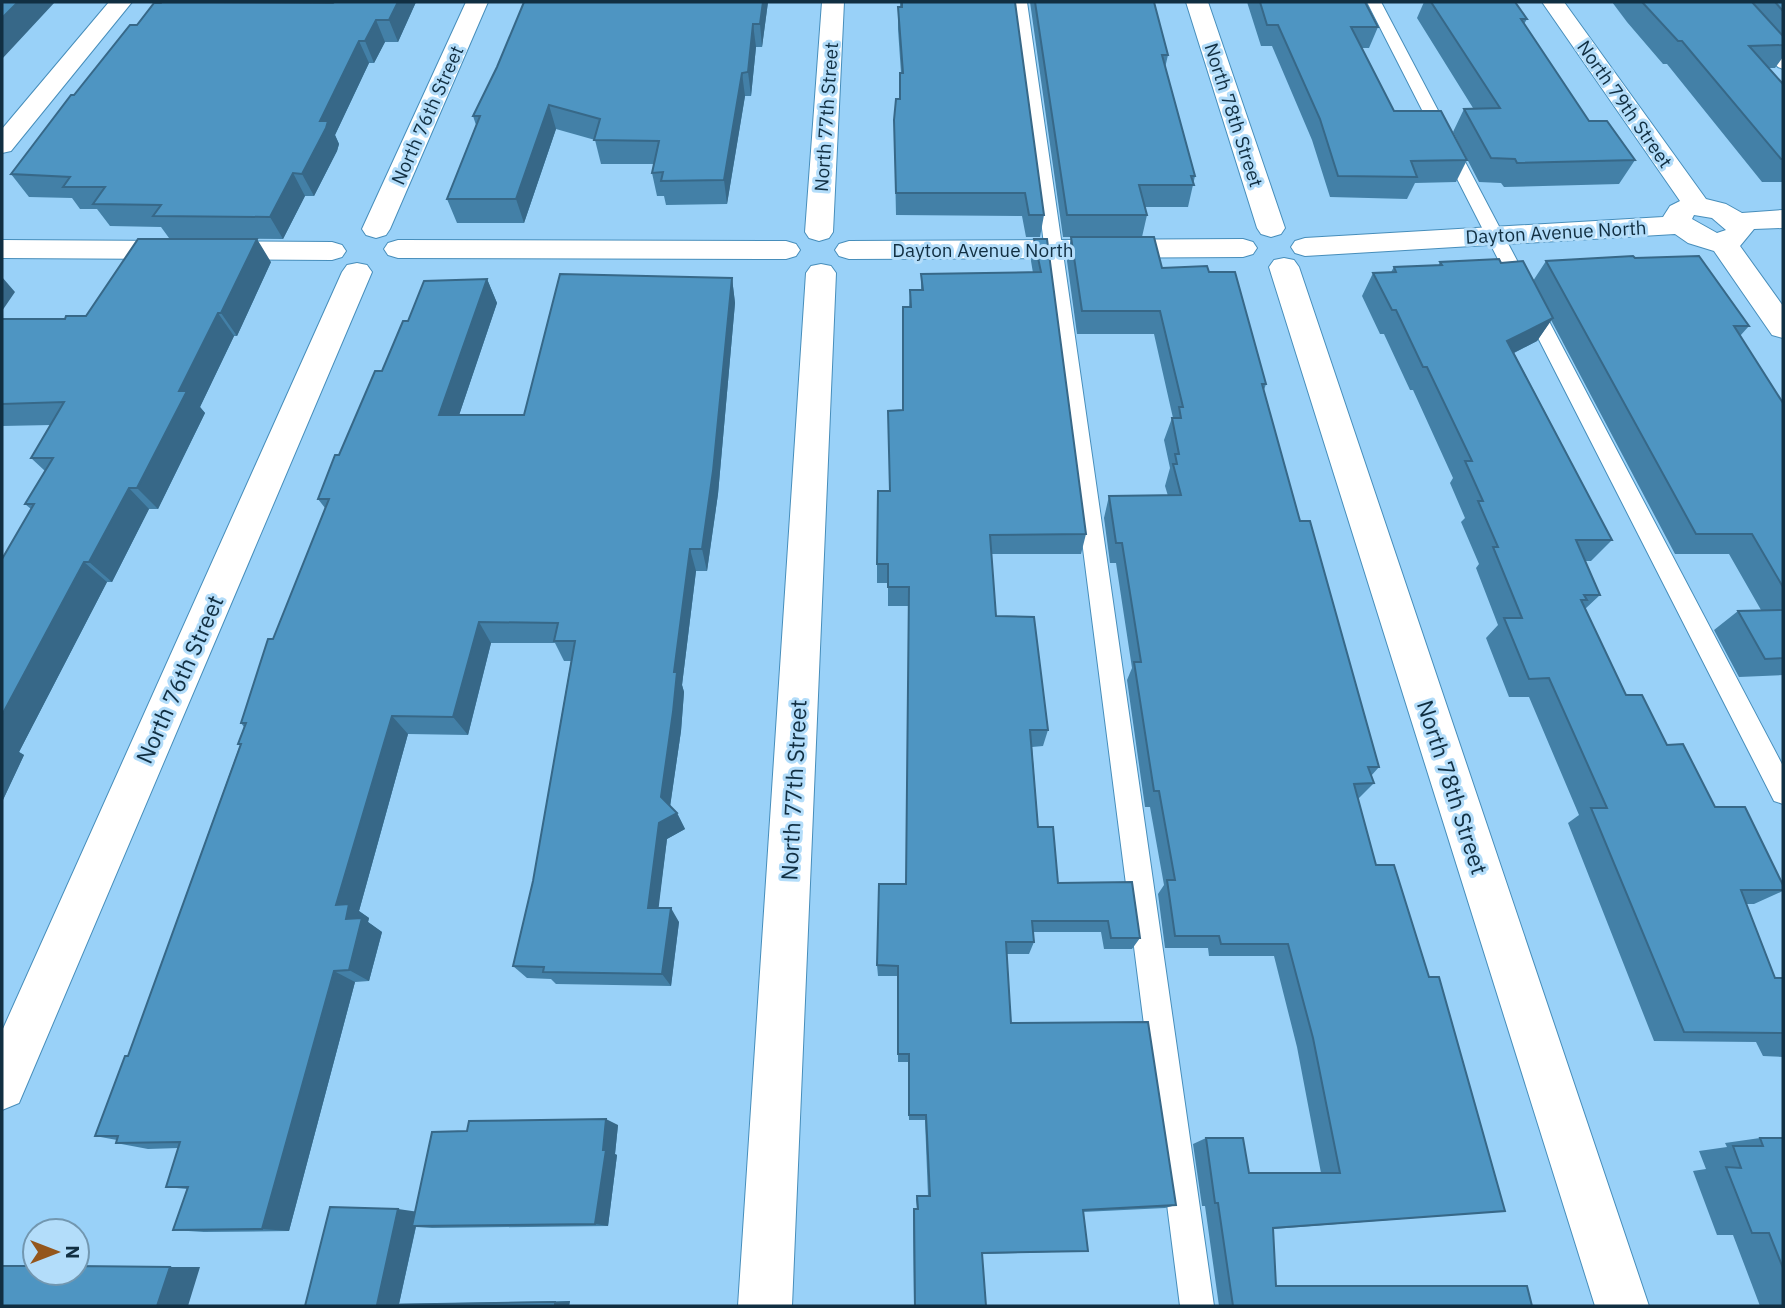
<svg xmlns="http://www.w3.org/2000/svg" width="1785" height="1308" font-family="'IBM Plex Sans',sans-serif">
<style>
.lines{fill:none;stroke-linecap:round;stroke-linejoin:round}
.service-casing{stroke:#478ebb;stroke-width:2}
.minor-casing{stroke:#478ebb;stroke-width:2}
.service{fill:#fff;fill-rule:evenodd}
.minor{fill:#fff;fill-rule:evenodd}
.wall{fill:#4380a7}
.shaded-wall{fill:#376888}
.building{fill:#4e95c2;stroke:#376888;stroke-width:2}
.labels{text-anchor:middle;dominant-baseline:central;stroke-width:6;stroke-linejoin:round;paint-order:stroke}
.far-street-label{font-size:19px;fill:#112f42;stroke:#b3ddfa}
.street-label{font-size:23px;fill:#112f42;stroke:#b3ddfa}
</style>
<rect width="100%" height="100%" fill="#99d1f8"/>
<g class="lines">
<g class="service-casing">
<path id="service" d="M1013,2H1027L1214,1306H1180Z
M1367,2H1381L1783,766V804L1774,801Z
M1720,2H1735L1783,55V69L1778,67Z"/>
</g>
<g class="minor-casing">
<path id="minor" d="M109,2H132L11,151L2,153V129Z
M466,2H488L390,229L386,235L376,238L366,235L362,229Z
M822,2H844L833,232L829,238L819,241L809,238L805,232Z
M1186,2H1208L1285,228L1281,234L1271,237L1261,234L1257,228Z
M1542,2H1564L1706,199L1726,204L1742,213L1783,210V228L1754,229L1740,246L1783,306V338L1772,335L1714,251L1688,243L1675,234L1305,256L1295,253L1291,247L1295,241L1305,238L1663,217L1670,206L1680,201ZM1694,215L1712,218L1726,230L1717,233L1692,219Z
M1243,239L1253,242L1257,248L1253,254L1243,257L849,259L839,256L835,250L839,244L849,241Z
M2,240L332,242L342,245L346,251L342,257L332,260L2,258Z
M398,240L786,241L796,244L800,250L796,256L786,259L398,258L388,255L384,249L388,243Z
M1284,258L1294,260L1299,267L1649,1306H1595L1269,267L1274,260Z
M357,263L367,265L372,272L19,1103L2,1110V1031L342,272L347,265Z
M821,264L831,266L836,273L792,1306H738L806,273L811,266Z"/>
</g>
<use href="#service" class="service"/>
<use href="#minor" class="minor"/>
</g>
<path class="wall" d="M241,2H416L398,42H385L374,63H369L335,135L339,144L337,151L314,196H305L283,239L169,238L161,227L110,226L97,209H80L72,198L29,197L11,174L74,95L137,25Z
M524,2H768L762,47H756L751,96H745L727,204L666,205L664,196H657L652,173L654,164H601L595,140L556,129L524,223H457L447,199L476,125L473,116L497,67Z
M900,2H1015L1044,215L1040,237H1026L1022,216L896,215L894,120L900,99L901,73L898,29V7H900Z
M1030,2H1154L1168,55L1165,68L1195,176L1188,207H1145L1147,215L1142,237H1063Z
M1247,2H1365L1378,27L1369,48H1361L1394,111L1467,160L1456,182L1415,183L1407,199L1330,197L1312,140L1272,46H1261Z
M1424,2H1515L1527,19L1524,24L1589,121L1635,160L1619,184L1504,187L1501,183L1479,182L1453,132L1464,109L1473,108L1417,18Z
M1612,2H1783V57L1775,68H1769L1783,84V182H1762L1667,64H1663L1627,22Z
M1071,237L1162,268L1209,272L1266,384L1264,390L1300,521L1379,767L1371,776L1374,783L1358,799L1376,865L1429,977L1505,1211L1273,1229L1276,1286L1532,1306H1219L1205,1206H1202L1193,1144L1206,1138L1249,1173H1321L1297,1047L1274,956H1209L1208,948H1165L1158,894L1164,885L1150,807H1145L1127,680L1132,668L1116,563H1110L1104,518L1109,496H1168L1165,486L1170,468L1164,440L1172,418H1173L1154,334H1077L1067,261Z
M1034,239H1047L1086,534L1081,554H991L996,616L1048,730L1043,746L1032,747L1038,827L1058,883L1140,938L1132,949H1104L1101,932H1033L1034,942L1029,954H1007L1011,1023L1176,1205L1165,1208L1083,1212L1088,1251L982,1254L986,1306H914L913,1211L914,1209H917L916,1199L917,1196H928L925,1120H909L908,1062H898V976H878L877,965L906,884L909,606H888V583H877V564L903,410L910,290H921V274L1033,273L1031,261Z
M1635,258L1749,326L1740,336L1783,403V675L1739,677L1714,630L1738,611L1761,610L1729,554H1675L1551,320L1537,341L1514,353L1612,540L1591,561H1585L1600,595L1585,609L1626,695L1667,745L1715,807L1783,885V891L1754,904H1746L1775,978H1783V1057L1763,1056L1756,1042L1654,1041L1568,823L1579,815L1529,697H1509L1486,638L1498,625L1476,568L1479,564L1461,522L1465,518L1450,483L1453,478L1413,390H1410L1384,334H1380L1362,296L1373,273L1391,272L1394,267L1438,266L1440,262L1501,263L1533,281L1546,261Z
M271,262L237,336H234L200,407L205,413L158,509H149L112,582H107L19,752L24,755L2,802L31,509L25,504L45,471L31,458L51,425L2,426V319H65L86,316Z
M732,278L735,303L718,494L707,571H696L682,685L684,692L681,731L670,806L677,813L685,829L667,839L658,908L679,922L671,986L556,984L551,979L527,978L513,966L533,881L571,661H564L555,643H491L468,735L408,734L359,911L369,918L368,922L382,932L369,981L355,982L289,1231L204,1232L173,1230L187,1189L166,1187L178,1148L148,1149L116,1143L117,1140L95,1136L128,1056L240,745L238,744L244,727L241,723L325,508L318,499L339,455L408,321L487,279L497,303L459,415H524Z
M618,1125L615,1154L617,1155L608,1226L432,1228L416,1227L399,1304L570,1301L569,1306H294H305L415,1212Z
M1760,1138H1783V1306H1760L1733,1235H1717L1693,1171L1706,1169L1699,1151L1727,1147L1725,1143Z"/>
<path class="shaded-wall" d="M18,2H55L2,59V18Z
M398,2H416L398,42L389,20Z
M763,2H768L762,47L760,24Z
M376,20L385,42L374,63L365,41Z
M753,24L756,47L751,96L748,72Z
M359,41L369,63L335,135L339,144L337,151L314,196L302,174L320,121Z
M742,73L745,96L727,204L724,180Z
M549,105L556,129L524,223L516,199Z
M293,173L305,196L283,239L270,217Z
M257,239L271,262L237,336L221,313Z
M2,277L15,292L2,311Z
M732,278L735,303L718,494L707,571L702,549Z
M487,279L497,303L451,439L439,415Z
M218,313L234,336L200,407L205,413L158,509L137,488L179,391Z
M1553,318L1537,341L1492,364L1507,341Z
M129,488L149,509L112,582L89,562Z
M690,549L696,571L682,685L684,692L681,731L669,814L661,797L674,672Z
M84,562L107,582L19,752L24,755L2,802V715Z
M479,622L491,643L468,735L453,717Z
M392,716L408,734L359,911L369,918L368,922L382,932L369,981L349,970L346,919L336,905Z
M677,813L685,829L667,839L657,921L648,908L659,823Z
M671,908L679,922L671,986L662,974Z
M334,971L355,982L289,1231L262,1229Z
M606,1119L618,1125L615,1154L617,1155L608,1226L595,1224Z
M398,1209L419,1212L399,1304L377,1305Z
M170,1267H200L188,1306H157Z
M570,1301L569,1306H555V1302Z"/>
<path class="building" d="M2,2H18L2,18Z
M162,2L333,3L334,2H398L389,20H376L365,41H359L320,121H328L326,128L302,174L293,173L270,217L153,216L161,205L93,204L105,187H63L70,177L11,174L71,95H74L130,25H137L154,3H161Z
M524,2H763L760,24H753L748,72L742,73L724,180L661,181L663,172L652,173L659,141L594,140L600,119L549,105L516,199H447L480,116H473L497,67Z
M902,2H1015L1044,215H1029L1025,193H896L894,120L896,99H900V73H903L898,7H902Z
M1035,2H1154L1168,55H1162L1195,176H1191L1194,185H1139L1147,215H1067Z
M1260,2H1365L1378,27H1351L1394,111H1441L1467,160L1411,161L1417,177L1338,176L1320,119L1278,25H1267Z
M1431,2H1515L1527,19H1521L1589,121H1607L1635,160L1517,163L1515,159L1491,158L1464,109L1500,108Z
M1642,2H1752L1783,36V45L1749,46L1783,84V159H1781L1682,41H1678Z
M1775,2H1783V11Z
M1071,237H1154L1162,268L1207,266L1209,272H1235L1266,384H1262L1300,521H1310L1379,767H1368L1374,783L1354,784L1376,865H1394L1429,977H1439L1505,1211L1273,1228L1276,1286H1527L1532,1306H1233L1218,1203H1215L1206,1138H1243L1249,1173H1340L1313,1038L1288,944H1221L1219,936H1175L1167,880H1175L1159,791H1154L1134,662H1141L1122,543H1116L1109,496L1181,495L1173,464H1177L1175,454H1179L1172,418H1181L1179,407H1183L1160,311H1082Z
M138,239H257L221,313H218L179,391H187L137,488H129L89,562H84L2,715V559L34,504H25L53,458H31L64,402L2,404V319H65L66,316H86Z
M1034,239H1047L1086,534L990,535L996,616L1034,617L1048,730H1030L1038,827H1053L1058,883L1132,882L1140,938H1111L1108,921H1032L1034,942H1006L1011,1023L1148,1022L1176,1205L1083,1210L1088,1251L982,1253L986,1306H915L914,1209H918L917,1196H930L926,1115H909V1054H898V966L877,965L879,884H906L909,587H888V564H877L878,491H890L888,411L903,410V307H911L910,290H923L921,274L1041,272Z
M1633,256L1635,258L1699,256L1749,326H1734L1783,403V587L1752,534H1696L1546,261Z
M1499,259L1501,263L1523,261L1553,318L1507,341L1612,540H1576L1600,595H1584L1587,600H1581L1626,695H1642L1667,745L1683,744L1715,807H1745L1783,885V890H1741L1775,978H1783V1033L1684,1032L1591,808H1607L1549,678L1529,679L1504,618H1522L1493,547H1498L1478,501H1483L1465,461H1472L1427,367H1423L1396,310H1392L1373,273L1396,272L1394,267L1442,265L1440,262Z
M560,274L732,278L713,471L702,549H690L674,672H677L673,712L661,797L677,813L659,823L648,908H671L662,974L543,972L544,967L513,966L533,881L575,641H554L558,623L479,622L453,717L392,716L336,905L349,904L346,919L362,918L349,970L334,971L262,1229L173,1230L188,1187H166L180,1142L116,1143L118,1136H95L125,1056H128L241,744H238L246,723H241L268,639H273L329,499H318L335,455H339L375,371H382L403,321H408L424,281L487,279L439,415H524Z
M1783,610V658L1765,659L1738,611Z
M606,1119L603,1150H606L595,1224L412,1226L432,1132L467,1131L469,1121Z
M1760,1138H1783V1268L1769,1233H1752L1726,1167L1741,1168L1733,1146H1763Z
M330,1207L398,1209L377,1305L555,1302V1306H305Z
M2,1266H35V1273H77V1266L170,1267L157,1306H2Z"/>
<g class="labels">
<g class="far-street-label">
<text transform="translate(1625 104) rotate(55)">North 79th Street</text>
<text transform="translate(427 115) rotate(-66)">North 76th Street</text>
<text transform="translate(1234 115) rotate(72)">North 78th Street</text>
<text transform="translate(826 117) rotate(-86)">North 77th Street</text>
<text transform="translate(1556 232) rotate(-3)">Dayton Avenue North</text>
<text x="983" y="250">Dayton Avenue North</text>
</g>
<g class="street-label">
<text transform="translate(179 679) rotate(-66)">North 76th Street</text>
<text transform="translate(1453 787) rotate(72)">North 78th Street</text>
<text transform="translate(793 790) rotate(-87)">North 77th Street</text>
</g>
</g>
<rect width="1785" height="1308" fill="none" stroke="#112f42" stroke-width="7"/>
<g transform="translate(56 1252) rotate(90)"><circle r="33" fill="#b3ddfa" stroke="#7297b0" stroke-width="2"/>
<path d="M0-5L12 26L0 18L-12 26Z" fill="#94561c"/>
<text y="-10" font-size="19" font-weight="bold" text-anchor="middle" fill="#112f42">N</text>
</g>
</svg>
